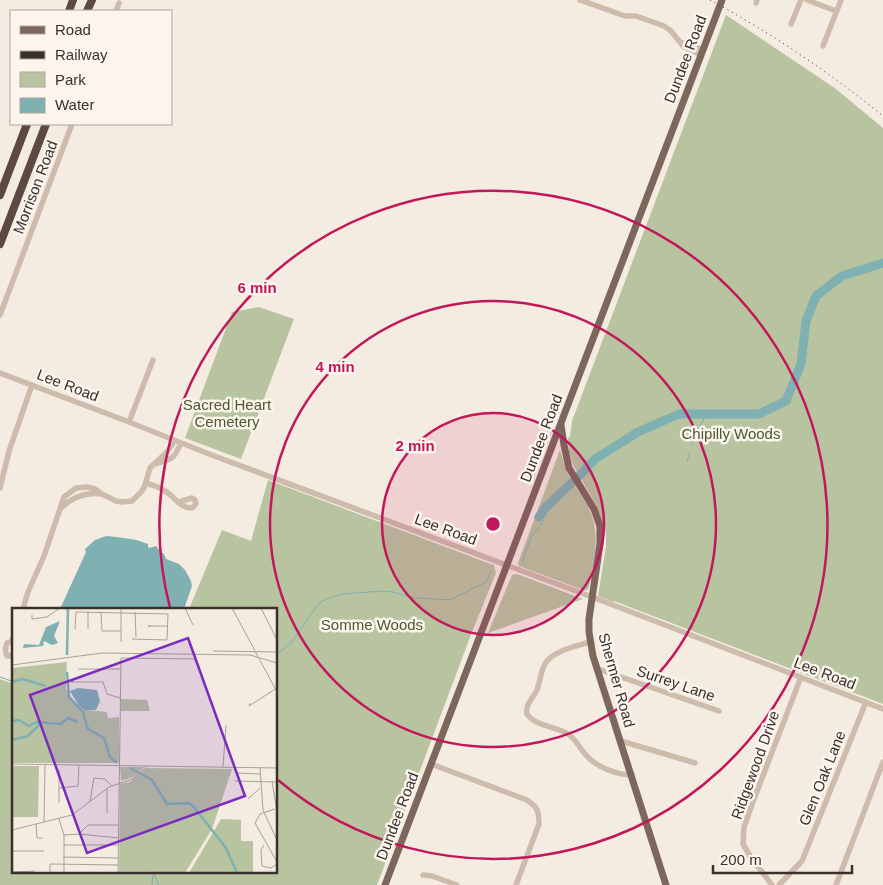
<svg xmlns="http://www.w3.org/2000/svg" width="883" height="885" font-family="Helvetica,sans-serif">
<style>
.green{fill:#b8c4a0}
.water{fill:#7fb0b2}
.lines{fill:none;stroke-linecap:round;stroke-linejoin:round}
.stream{stroke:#7fb0b2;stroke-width:1}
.river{stroke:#7fb0b2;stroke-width:9}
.minor{stroke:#cdbbac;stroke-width:5.5}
.major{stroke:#7d675c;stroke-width:7}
.highway{stroke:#5c4a42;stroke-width:8}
.rail{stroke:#3b302b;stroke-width:1;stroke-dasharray:1 4;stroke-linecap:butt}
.ring{fill:none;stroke:#c2185b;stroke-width:2.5}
.labels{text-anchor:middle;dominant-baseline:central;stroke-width:5;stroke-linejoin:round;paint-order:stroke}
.street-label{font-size:15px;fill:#3b302b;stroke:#fbf5ee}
.park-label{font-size:15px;fill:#4a5a2e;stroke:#fbf5ee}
.inset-river{fill:none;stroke:#7fb0b2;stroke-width:2.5}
.inset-road{fill:none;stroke:#aaa098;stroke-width:1}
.view{fill:#7b2cbf;fill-opacity:0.15;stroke:#7b2cbf;stroke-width:2.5}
.inset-edge{fill:none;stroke:#3b302b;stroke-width:2.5}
.centre{fill:#c2185b;stroke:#fbf5ee;stroke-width:2.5}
.ring-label{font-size:15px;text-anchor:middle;font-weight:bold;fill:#c2185b;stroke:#fbf5ee;stroke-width:5;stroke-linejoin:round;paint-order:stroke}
</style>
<rect width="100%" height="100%" fill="#f4ebe1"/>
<path class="green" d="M726,15L836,89L883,128V704L614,601L613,602L598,596L606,546V533L597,507L573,465L569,452L568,438L570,437L572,421Z
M259,307L294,319L241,459L185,438L232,312Z
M560,450C563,459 565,468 569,476C576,489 587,501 592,516C600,539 593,565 589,588L586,591L519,566L518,563Z
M268,480L488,563L494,565L496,573L472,632L377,885H0V679L14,684V871H276V609H189L222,530L251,541Z
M517,574L583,599L488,633L512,575Z"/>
<path class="water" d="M106,536C117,537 126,538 136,540C141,541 144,543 148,544V547L149,548L156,546L161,552L164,554V555L165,556L166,559L179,564L185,570L191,581L192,586L184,609H60L86,552L85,549L95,540Z"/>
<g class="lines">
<path class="stream" d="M692,445L695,435L706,415
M687,461L690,452
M522,562L532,535L542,524L546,507
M276,653L281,651L291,643L319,603L327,599L342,594L383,591L393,592L415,598L450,600L486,582L491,572
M0,677L14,682
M153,872L159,885
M152,885L153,874"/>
<path class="river" d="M539,517L546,507L579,476L595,459L638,432L679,414H759L786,401L801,364L806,321L816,296L842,276L883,263"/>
<path class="minor" d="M580,0L625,16H636L664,26L671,31L684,47L701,55
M807,0L836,11
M756,3L757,0
M116,11L119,3
M791,24L801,0
M680,42L704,50
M823,46L841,0
M0,315L72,124
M0,373L129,422L209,454L600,600L883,709
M129,422L153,360
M155,464C172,458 173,461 181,443
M146,483C153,485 159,487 165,491C174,496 181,509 192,508L196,504L195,500L192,498L179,502
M0,488L9,451L32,385
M60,509C72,497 85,492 102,494
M23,609L28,592L44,556L64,497L76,488L87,487L95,489L102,494L116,501L122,502L132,501L141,492L144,488L150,468L153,465L167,452L172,445L174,440
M14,636L11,642L7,643C5,648 5,652 7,656H11L14,652
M590,642C577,646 552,651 545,664C541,671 540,681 537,690C533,699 525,703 527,714C536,727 556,726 568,734C576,739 580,749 586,755C596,767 617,775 632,775
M598,669L719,711
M621,741L695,763
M431,764L527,800C537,807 539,810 539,824L516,885
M423,875L432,876L457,885
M772,885L750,856L743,844L744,827L754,799L801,677
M779,885L802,861L866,702
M836,885L883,762"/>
<path class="major" d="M561,425L564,445L569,468L594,509L600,526V544L589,619V632L593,656L666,885
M385,885L722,0"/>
<path class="highway" d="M69,11L73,0
M87,11L92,0
M0,195L27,124
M0,244L46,124"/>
<path class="rail" d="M710,0C771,33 829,72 883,116"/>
</g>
<circle cx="493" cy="524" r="111" fill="#c2185b" fill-opacity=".12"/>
<g class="ring">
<circle cx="493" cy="524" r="111"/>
<circle cx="493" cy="524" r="223"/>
<path d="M170 608A334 334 0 1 1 278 780"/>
</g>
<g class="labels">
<g class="street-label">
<text transform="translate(685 59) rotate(-69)">Dundee Road</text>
<text transform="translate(35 187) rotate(-69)">Morrison Road</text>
<text transform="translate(68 385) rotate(21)">Lee Road</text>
<text transform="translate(541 438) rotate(-69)">Dundee Road</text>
<text transform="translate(446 529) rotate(20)">Lee Road</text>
<text transform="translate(825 673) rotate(21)">Lee Road</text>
<text transform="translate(617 680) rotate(74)">Shermer Road</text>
<text transform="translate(676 683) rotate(19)">Surrey Lane</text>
<text transform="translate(755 765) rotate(-70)">Ridgewood Drive</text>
<text transform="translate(822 778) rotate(-68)">Glen Oak Lane</text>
<text transform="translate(397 816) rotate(-69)">Dundee Road</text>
</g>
<g class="park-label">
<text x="227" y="404">Sacred Heart<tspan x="227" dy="17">Cemetery</tspan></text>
<text x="731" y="433">Chipilly Woods</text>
<text x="372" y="624">Somme Woods</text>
</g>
</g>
<g transform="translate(12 608)">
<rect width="265" height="265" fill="#f4ebe1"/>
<path d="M55,54L54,81L66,101L95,104L96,110L107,109V155H0V60ZM109,91L135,92L138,103H109ZM0,158H27L26,209H0ZM108,159H132L122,169L109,173ZM134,160L220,161L200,221L173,265L107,263L108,176L118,174ZM209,211L229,212V233H241V265H177Z" fill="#b8c4a0"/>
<path d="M48,13L42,28L46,35L40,37L32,33L31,38L11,40L12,36L27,37L34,19ZM66,80L85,82L88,93L84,102H72L67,98L58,83Z" fill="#7fb0b2"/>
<path class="inset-river" d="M55,47L56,0M55,64L57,89L71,104L76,121L92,130L98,149L105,155M0,74L10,71L34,78M0,113L7,112L17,118L24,114L49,116L56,110L66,114M0,132L16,128L29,115M118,160L140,172L155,196L176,195L181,198L214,240L225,265"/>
<path class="inset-road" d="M173,0L181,17M220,0L265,84M249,0L265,32M89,4L90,23H109M123,4L124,29M20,7V11L35,9L48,0M139,18H136H156M63,21L64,4L156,6L155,32L120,31M76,21V4M109,34V0M201,43L265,44M0,57L90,45L238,47L265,55M66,61H109M62,74H59H91L95,86L108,90M238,95L237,98L265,80M0,156L265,160M211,159L214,117M248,159L251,202L265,232M224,165L248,166M223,173L265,174M260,173L265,204M47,180L66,178L67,157M95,181V205M236,191L248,180M78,193L82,170L93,171L99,177M47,195V162M263,201L248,206L243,215L265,254M47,211L52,227V265M32,214L33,156M24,216L25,230H31M0,222L60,207L97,179L121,171L135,158M67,226L107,230M52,227L67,226L76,217H107M52,237H106M252,237L249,242L250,258L259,260L265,256M0,243H32M51,249L106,250M0,264L23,263M106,264L159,265M38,265V256L106,257M106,265L109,50L183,51"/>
<path class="view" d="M176,30L233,188L75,245L18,87Z"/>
<rect width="265" height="265" class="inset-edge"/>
</g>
<circle cx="493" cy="524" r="8" class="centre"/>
<g class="ring-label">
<text x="257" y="293">6 min</text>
<text x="335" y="372">4 min</text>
<text x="415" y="451">2 min</text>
</g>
<rect x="10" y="10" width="162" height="115" fill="#fbf5ee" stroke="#aea6a0"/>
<rect x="20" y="26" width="25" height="8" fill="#7d675c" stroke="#aea6a0"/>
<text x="55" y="35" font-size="15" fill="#3b302b">Road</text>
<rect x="20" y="51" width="25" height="8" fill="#3b302b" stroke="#aea6a0"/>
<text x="55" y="60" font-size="15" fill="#3b302b">Railway</text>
<rect x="20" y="72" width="25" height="15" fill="#b8c4a0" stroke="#aea6a0"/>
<text x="55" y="85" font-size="15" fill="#3b302b">Park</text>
<rect x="20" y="98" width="25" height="15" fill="#7fb0b2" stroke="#aea6a0"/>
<text x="55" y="110" font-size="15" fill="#3b302b">Water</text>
<path d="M713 865v8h139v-8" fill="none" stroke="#3b302b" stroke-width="2.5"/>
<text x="720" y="865" font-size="15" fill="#3b302b" stroke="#fbf5ee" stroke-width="4" paint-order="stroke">200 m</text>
</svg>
